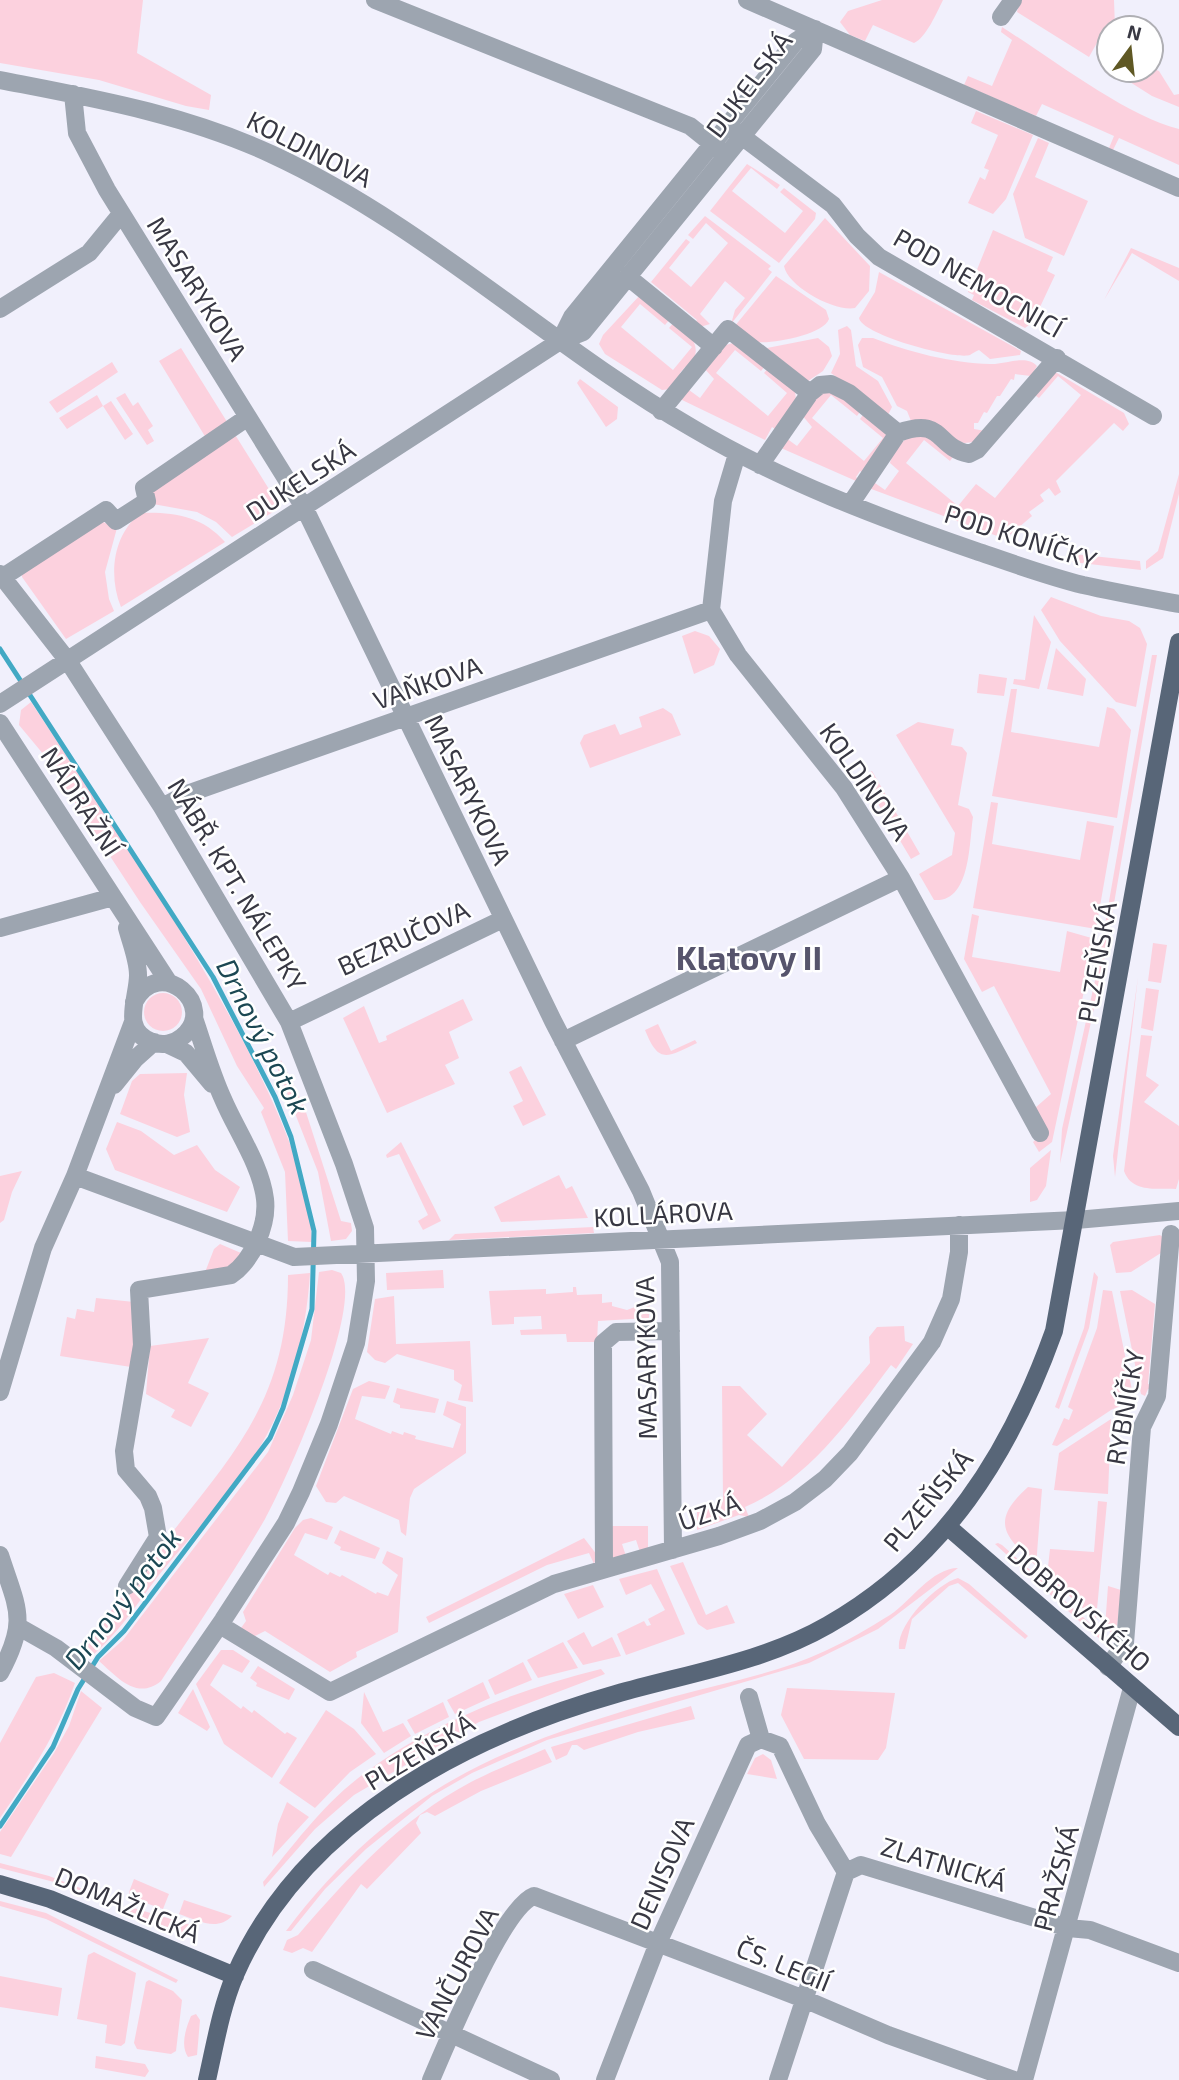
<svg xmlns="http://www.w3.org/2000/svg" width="1179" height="2080" font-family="'Exo 2',sans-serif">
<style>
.green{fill:#fcd1de}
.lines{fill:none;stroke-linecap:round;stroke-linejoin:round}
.stream{stroke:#42a9c4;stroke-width:5}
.minor{stroke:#9da5b0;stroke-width:18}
.major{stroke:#586678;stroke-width:18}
.labels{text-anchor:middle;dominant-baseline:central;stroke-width:5;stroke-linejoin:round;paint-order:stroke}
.street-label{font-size:26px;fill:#383843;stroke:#fff}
.water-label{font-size:28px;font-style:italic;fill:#1b4753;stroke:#fff}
.district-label{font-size:33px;font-weight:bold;fill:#56546c;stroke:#fff}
</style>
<rect width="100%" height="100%" fill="#f1f0fc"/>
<path class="green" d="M0,0H143L137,53L211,95L209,110L186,106L99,80L0,63Z
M882,0H943C937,12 926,38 914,43L873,25L865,41L850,35L840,22L848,11Z
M1020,0H1114L1115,28H1109V45L1098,41L1089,57L1017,12Z
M1002,27C1048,56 1129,118 1179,129V165L1119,138L1113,150L1109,148L1114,136L1042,104L1036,116L964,85L968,76L992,86L1012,40L1001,32Z
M1151,68L1159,71L1174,95L1179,94V107L1152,96L1111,70Z
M976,111L1033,135L1006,199L993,214L968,203L980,177L985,180L989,170L984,168L998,135L971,123Z
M1038,138L1049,143L1035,177L1088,201L1064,256L1025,238L1013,194Z
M747,164L780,185L777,189L751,168L732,191L785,233L803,211L780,192L784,188L816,213L815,219L779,263L710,211Z
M705,216L771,266L768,269L772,272L731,324L735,310L745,298L725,281L700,314L710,324L700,327L693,325L697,320L651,282L686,239L690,242L669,268L691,287L728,243L706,223L693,239L688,235Z
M825,218L870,266L869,291L855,308C835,312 788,287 784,266Z
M993,230L1053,257L1047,271L1055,275L1033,322L1025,328L972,300L974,295L968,292Z
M1131,248L1179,268V281L1132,253L1104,300Z
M879,272L1021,351L1020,355L990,359L979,350C976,351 973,353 970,355C955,360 862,335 859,318L875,292Z
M776,276L826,310L829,319C824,334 774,344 758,342C751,341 741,332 734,327Z
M641,294L671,318L665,325L640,304L621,327L673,370L692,347L669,328L675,321C693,337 704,347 688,370L685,367L680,373L682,376L670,389L662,390L605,354L599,344L603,335Z
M847,326L851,330L856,366L878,381L892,407L888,415L831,373L840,354L838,330Z
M818,338L829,347L832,356L823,371L808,381L767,348Z
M873,338C908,352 952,363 990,364C1005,365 1026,354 1037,366L1031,376L1015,374L1014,380L1011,379L1000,396H997L987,413L984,412L978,423H974V429L986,431L974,442L964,443L911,421L907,411L897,406L882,377L863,367L858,345L862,338Z
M733,343L766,365L761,371L735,350L716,373L768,416L787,393L764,373L769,367L795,391L796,400L775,429L772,427L765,440L680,399L689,390L700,398L714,379L703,367L726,345Z
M181,348L229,425L206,438L159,361Z
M112,362L118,372L57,413L49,402Z
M1050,373H1057L1124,413L1129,424L1123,431L1114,423L1056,481L1061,492L1055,496L1049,488L1040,495L1044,501L1029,512L1032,516L1005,539L866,487L875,483L885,490L899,471L890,463C894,447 905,437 920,432L955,454L950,461L924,440L906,463L958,506L976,484L995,498L1081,395L1058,376L1039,398L1032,393Z
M580,379L618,407L617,419L606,427L577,383Z
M825,390L862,409L857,416L831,395L812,418L864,461L883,438L860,419L865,412L888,436L863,473L860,471L856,477L858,479L856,481L781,448L786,438L797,446L812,427L801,414Z
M125,393L133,406L138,402L153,426L148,430L154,441L147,445L116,398Z
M97,395L103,406L111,401L133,434L125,440L103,406L67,429L59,418Z
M234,433L272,494L278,509L232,537L216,522L197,512L153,504V491Z
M1179,474V494L1163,558L1146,569V561L1158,551Z
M141,513C174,512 202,516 225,542L121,607C108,575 113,534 141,513Z
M103,522L117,528L105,572L109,599L114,611L66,639L22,577V571Z
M1073,554L1140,561L1141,570L1072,562Z
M1051,597L1101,616L1129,621L1140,628L1147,644L1136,707L1116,702L1060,641L1041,610Z
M1034,615L1051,642L1039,689L1013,684L1014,679L1025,680Z
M695,631L709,636L720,649L714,665L694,674L682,636Z
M1056,648L1086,679L1083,696L1047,689Z
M1152,655H1157L1103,967L1060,1164L1062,1129L1096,976Z
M979,674L1007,678L1004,696L977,693Z
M1011,689H1017L1011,732L1099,747L1107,707L1114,709L1131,730L1117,818L992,796Z
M31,702C105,814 182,924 244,1043C273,1099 311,1179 312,1242L288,1241L285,1172L261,1112L264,1108L237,1066L201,989L140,902L44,755L19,725L21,710Z
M663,708L672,714L681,735L590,768L580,743L584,735L615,724L620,735L642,727L639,717Z
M918,722L954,729L951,745L962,747L967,753L958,805L969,809L973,817C969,842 971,903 934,900L919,874L952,855L955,833L896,735Z
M872,771L920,854L911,859L862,777Z
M991,802L998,803L992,844L1080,860L1087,821L1114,826L1096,929L973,908Z
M972,914L979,916L972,957L1060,972L1067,931L1095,939L1052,1142L1039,1152L1033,1142L1047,1130L1035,1108L1051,1094L994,986L982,992L964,959Z
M1153,943L1167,945L1161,983L1148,981Z
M1138,977L1115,1177L1113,1156Z
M1146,988L1159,990L1153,1031L1141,1028Z
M144 1012a19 19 0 1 1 38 0a19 19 0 1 1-38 0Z
M463,999L473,1020L449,1032L459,1058L445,1065L455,1084L387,1113L343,1018L364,1006L379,1043L387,1040L386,1036Z
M658,1024L671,1051L695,1040L697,1043C667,1057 659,1065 645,1030Z
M1141,1035L1152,1036L1146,1076L1159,1085L1144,1102L1179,1126V1179L1176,1189C1156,1188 1132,1193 1124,1171Z
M281,1060L304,1106L341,1221L351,1223L352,1231L346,1239L331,1241L318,1172L278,1070Z
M521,1066L546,1115L523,1126L513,1106L523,1101L509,1072Z
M187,1073L184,1095L190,1132L177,1137L120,1114L132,1081L140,1074Z
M117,1122L141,1131L174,1155L197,1145L215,1170L240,1187L227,1212L115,1170L106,1149Z
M401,1142L441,1221L423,1230L418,1221L428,1215L399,1154L387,1158L386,1155Z
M1051,1150L1046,1186L1037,1200L1030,1202V1168Z
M22,1171L12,1192L4,1220L0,1223V1176Z
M559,1175L566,1189L572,1186L588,1218L501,1222L494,1207Z
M593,1227L594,1233L449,1240L455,1234Z
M1160,1235L1164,1238V1251L1131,1272L1116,1273L1110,1245L1113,1242Z
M220,1244L241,1253L233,1268L204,1275L214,1249Z
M332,1270L341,1273C364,1306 286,1482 265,1519C233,1574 196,1627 161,1681C137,1701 117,1677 99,1661L123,1640L268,1452L293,1395L311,1340L319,1272Z
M443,1270L444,1288L387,1290L386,1273Z
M1094,1272L1098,1277L1089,1328L1059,1409L1055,1407L1084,1328Z
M310,1273C306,1337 289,1404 253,1458C227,1498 193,1534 163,1570C139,1600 122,1630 92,1656L85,1644C115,1606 144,1568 174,1530C242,1445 288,1391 288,1275Z
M573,1287H576L577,1295L602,1294V1303L612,1302V1306L627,1310L640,1305V1301L650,1300L649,1318L598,1321L597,1342H567L566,1334L521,1335L520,1330L542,1329L541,1316L514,1317V1324L492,1325L489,1291L546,1289V1294L573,1292Z
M1103,1290L1112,1291L1134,1400L1111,1410L1057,1446L1052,1445L1064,1418L1069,1420L1073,1410L1068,1407L1097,1328Z
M1132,1290L1155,1304L1148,1384L1153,1385L1152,1389H1148L1145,1396L1141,1394L1120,1291Z
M394,1296L396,1344L470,1341L473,1402L458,1400L462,1385L454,1380V1370L397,1354L385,1363L375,1360L367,1352L375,1299Z
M96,1298L134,1302L136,1335L131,1367L60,1356L67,1317L75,1319L77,1309L94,1312Z
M904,1326L905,1341L913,1344L896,1369L891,1365C849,1421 809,1479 745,1507L749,1517L739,1515L697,1530V1507H717L723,1501L722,1386H740L767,1414L747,1435L782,1467L870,1363L869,1337L877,1327Z
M209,1338L188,1383L209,1393L191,1427L171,1417L175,1410L146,1394L150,1346Z
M369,1381L390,1386L385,1399L362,1396L355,1419L391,1434L392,1431L403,1435L404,1432L416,1436L415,1439L453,1448L461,1424L443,1415L447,1401L466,1407V1453L414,1489L410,1498L406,1536L401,1532L399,1520L344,1496L336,1503L326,1502L316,1486L353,1389Z
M397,1388L439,1399L435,1413L400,1408V1405L393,1402Z
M1111,1419L1108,1494L1054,1490L1059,1453Z
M1028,1487L1042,1489L1036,1566C1005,1536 989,1522 1028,1487Z
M1098,1501L1107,1502L1096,1620L1047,1576L1050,1549L1094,1552Z
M311,1518L333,1527L327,1540L305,1533L294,1555L328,1575L330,1572L340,1577L342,1575L376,1594L377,1592L388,1596L398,1575L382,1563L387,1551L403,1558L398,1632L356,1652L357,1657L330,1672L265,1631L253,1637L241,1628L246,1621L243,1612L295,1528L303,1520Z
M606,1526H648V1548L640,1552L636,1540L622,1544L626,1556L611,1558Z
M340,1530L380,1548L375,1559L340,1550L341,1547L334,1543Z
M584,1538L597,1555L594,1564L589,1553L547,1565L429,1623L426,1617Z
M998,1543L1002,1545L1111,1642H1104L1090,1631L995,1544Z
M683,1562L706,1615L727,1605L735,1623L707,1630L698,1624L670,1566Z
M958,1568L878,1629L809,1663L547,1740L472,1773L432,1796L366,1849L325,1889L291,1931H286C396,1786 503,1745 672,1697C723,1683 776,1674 825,1651C847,1641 869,1628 890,1615C911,1601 932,1568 958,1568Z
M657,1569L685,1634L626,1655L617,1634L644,1621L647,1626L651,1625L648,1619L665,1610L651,1584L626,1595L619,1579Z
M958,1578L969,1584L1028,1636L1025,1639L958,1583L949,1586L912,1619L905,1649H899C896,1625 936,1584 958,1578Z
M593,1585L604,1607L578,1619L564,1594Z
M1108,1586L1121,1590L1116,1637L1105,1627Z
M584,1632L592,1647L612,1637L621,1656L583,1665L567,1641Z
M563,1642L578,1668L538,1678L527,1660Z
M221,1650H233L250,1661L242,1673L223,1664L210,1685L241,1709L243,1706L252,1713L254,1710L285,1734L287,1732L297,1738L272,1778L224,1744L196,1684Z
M523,1662L532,1680L495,1695L488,1680Z
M258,1666L295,1689L289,1700L256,1686L257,1683L250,1678Z
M601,1669L605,1674L479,1722L354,1795L315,1829L264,1887L263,1882C292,1847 321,1807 357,1779C427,1724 516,1690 601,1669Z
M54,1673L75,1683C58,1733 30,1774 0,1818V1743L36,1677Z
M483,1682L490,1698L455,1714L447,1700Z
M787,1688L895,1693L886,1748L878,1760L804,1759L781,1715Z
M193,1689L210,1727L207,1731L178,1713Z
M81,1691L102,1708L11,1857L0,1854V1832L54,1753L69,1726Z
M364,1692L383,1732L403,1723L411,1736L384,1753L361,1723Z
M443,1702L449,1717L415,1734L407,1720Z
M691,1706L695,1719L638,1732L584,1750L577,1745H572L567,1755L556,1760L551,1747Z
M326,1710L354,1729L376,1754L350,1772L315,1808L279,1783Z
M545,1749L552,1762L481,1791L435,1816L427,1812L420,1815L416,1823L421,1833L367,1889L361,1884L312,1952L303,1948L292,1953L283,1950L287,1940L298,1935C349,1876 401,1819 471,1782C494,1770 520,1760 545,1749Z
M763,1754L771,1760L777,1779L747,1774L755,1758Z
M287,1802L309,1817L272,1857L278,1824Z
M0,1863L49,1876L109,1899L108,1904L54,1882L0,1868Z
M134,1879L169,1894L163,1909L131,1898L129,1892Z
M184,1900L232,1916C217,1932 197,1920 179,1914Z
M0,1901L46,1913L178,1980L176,1983L46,1919L0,1906Z
M127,1906L191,1925L197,1930V1939L126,1911Z
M94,1952L136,1973L125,2043L121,2046L105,2043L107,2025L77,2019L88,1955Z
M0,1976L62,1988L58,2016L0,2007Z
M149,1980L173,1991L182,2000L176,2051L171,2054L137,2049L134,2043L146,1982Z
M196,2014L200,2020L197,2055L188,2057C180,2045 186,2028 191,2016Z
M96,2056L145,2064L149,2071L145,2077L95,2068Z"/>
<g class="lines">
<path class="stream" d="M0,649L213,977L275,1097L291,1137L314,1231L312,1309L283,1408L270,1438L124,1631L98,1657L78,1689L53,1747L0,1826"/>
<path class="minor" d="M375,0L690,126L720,150
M747,0L1179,188
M1001,17L1013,0
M0,80C92,98 185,114 271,154C425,225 548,345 694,429C782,481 880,518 976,551C1011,563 1047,576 1083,585C1114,592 1147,598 1179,604
M73,94L77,133L107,190L305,509L553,1021L641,1191L670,1262L673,1550
M727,125L833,205L857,236L879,257L1153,416
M628,277L714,347
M0,309L89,253L121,214
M560,341L572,317L796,41L815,29
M661,411L728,329L810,393L820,385L831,384L849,393L898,433C944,416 935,447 969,454L977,450L1057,358
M737,454L723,501L711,610L738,655L844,788L901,878L1040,1133
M760,465L810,393
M851,503L898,433
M0,574L68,661L162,807L289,1022L344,1164L365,1228L366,1281L356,1343L329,1424L301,1492L286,1523L223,1620L156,1717L135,1708L56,1648L19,1627
M3,577L106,510L116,521L147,501L144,488L248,417
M0,704L560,341L583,332L813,49L815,29
M0,723L169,983
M162,807L187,794L255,770L711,610
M0,928L113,897
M127,928C131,943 138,960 138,975C138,999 120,1030 152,1042C162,1046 174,1044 182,1037C220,1007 160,953 134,1002
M289,1022L503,919
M563,1041L901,878
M167,1044L186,1053L212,1084
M114,1085L135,1059L154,1042
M75,1176L294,1257L1076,1220L1179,1211
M0,1392L43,1248L75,1176L133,1022
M0,1555C17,1608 29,1620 0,1673
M604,1569L603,1343L616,1332L671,1331
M127,1586L158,1537L153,1508L148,1496L126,1470L124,1451L142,1345L139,1290L231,1275C252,1261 268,1225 265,1199C261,1165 236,1130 223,1099C211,1073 203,1044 194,1018
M220,1625L330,1692L554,1584L719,1536L760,1521L795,1502L825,1479L850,1453L932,1342L951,1299L959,1252V1225
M1108,1667L1125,1643L1142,1427L1157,1396L1171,1234
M749,1697L761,1739
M846,1872L861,1865L1068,1928L1090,1930L1179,1963
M313,1970L551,2080
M431,2080C446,2045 503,1907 534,1896L804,1999L888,2035L1014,2080
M605,2080L658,1943L748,1745L761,1739L780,1746L817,1824L846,1872
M778,2080L846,1872
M1024,2080L1132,1688"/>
<path class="major" d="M947,1526L1179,1727
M0,1884L50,1899L235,1976
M207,2080C215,2045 221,2008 235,1975C301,1823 464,1737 616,1694C685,1674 764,1662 828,1625C944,1559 1010,1454 1054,1331L1179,642"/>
</g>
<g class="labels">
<g class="street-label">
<text transform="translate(748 84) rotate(-53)">DUKELSKÁ</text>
<text transform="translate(310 148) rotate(27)">KOLDINOVA</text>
<text transform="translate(979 282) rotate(30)">POD NEMOCNICÍ</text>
<text transform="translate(198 288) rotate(58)">MASARYKOVA</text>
<text transform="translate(300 480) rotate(-33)">DUKELSKÁ</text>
<text transform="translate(1021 536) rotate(18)">POD KONÍČKY</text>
<text transform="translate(427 682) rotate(-19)">VAŇKOVA</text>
<text transform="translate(866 781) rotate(55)">KOLDINOVA</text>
<text transform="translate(469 789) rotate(64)">MASARYKOVA</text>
<text transform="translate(82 801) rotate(57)">NÁDRAŽNÍ</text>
<text transform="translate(238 884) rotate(59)">NÁBŘ. KPT. NÁLEPKY</text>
<text transform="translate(403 937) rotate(-25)">BEZRUČOVA</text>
<text transform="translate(1096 962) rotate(-80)">PLZEŇSKÁ</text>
<text transform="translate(663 1213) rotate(-3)">KOLLÁROVA</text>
<text transform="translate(645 1358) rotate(-91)">MASARYKOVA</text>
<text transform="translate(1124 1407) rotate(-80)">RYBNÍČKY</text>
<text transform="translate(927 1500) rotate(-50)">PLZEŇSKÁ</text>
<text transform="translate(709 1511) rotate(-19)">ÚZKÁ</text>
<text transform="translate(1080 1607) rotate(41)">DOBROVSKÉHO</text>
<text transform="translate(419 1751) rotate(-31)">PLZEŇSKÁ</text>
<text transform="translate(944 1863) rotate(17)">ZLATNICKÁ</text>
<text transform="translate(661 1873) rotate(-66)">DENISOVA</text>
<text transform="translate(1055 1878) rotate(-75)">PRAŽSKÁ</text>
<text transform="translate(128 1904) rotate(23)">DOMAŽLICKÁ</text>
<text transform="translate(784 1964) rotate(22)">ČS. LEGIÍ</text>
<text transform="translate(456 1973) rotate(-62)">VANČUROVA</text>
</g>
<g class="water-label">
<text transform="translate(264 1036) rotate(63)">Drnový potok</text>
<text transform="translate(122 1598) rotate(-52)">Drnový potok</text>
</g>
<g class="district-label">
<text x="749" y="957">Klatovy II</text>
</g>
</g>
<g transform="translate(1130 49) rotate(15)"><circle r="33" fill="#ffffff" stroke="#afafb4" stroke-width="2"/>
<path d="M0-5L12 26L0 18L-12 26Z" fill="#5f5824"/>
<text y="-10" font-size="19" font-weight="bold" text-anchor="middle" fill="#383843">N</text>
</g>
</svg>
